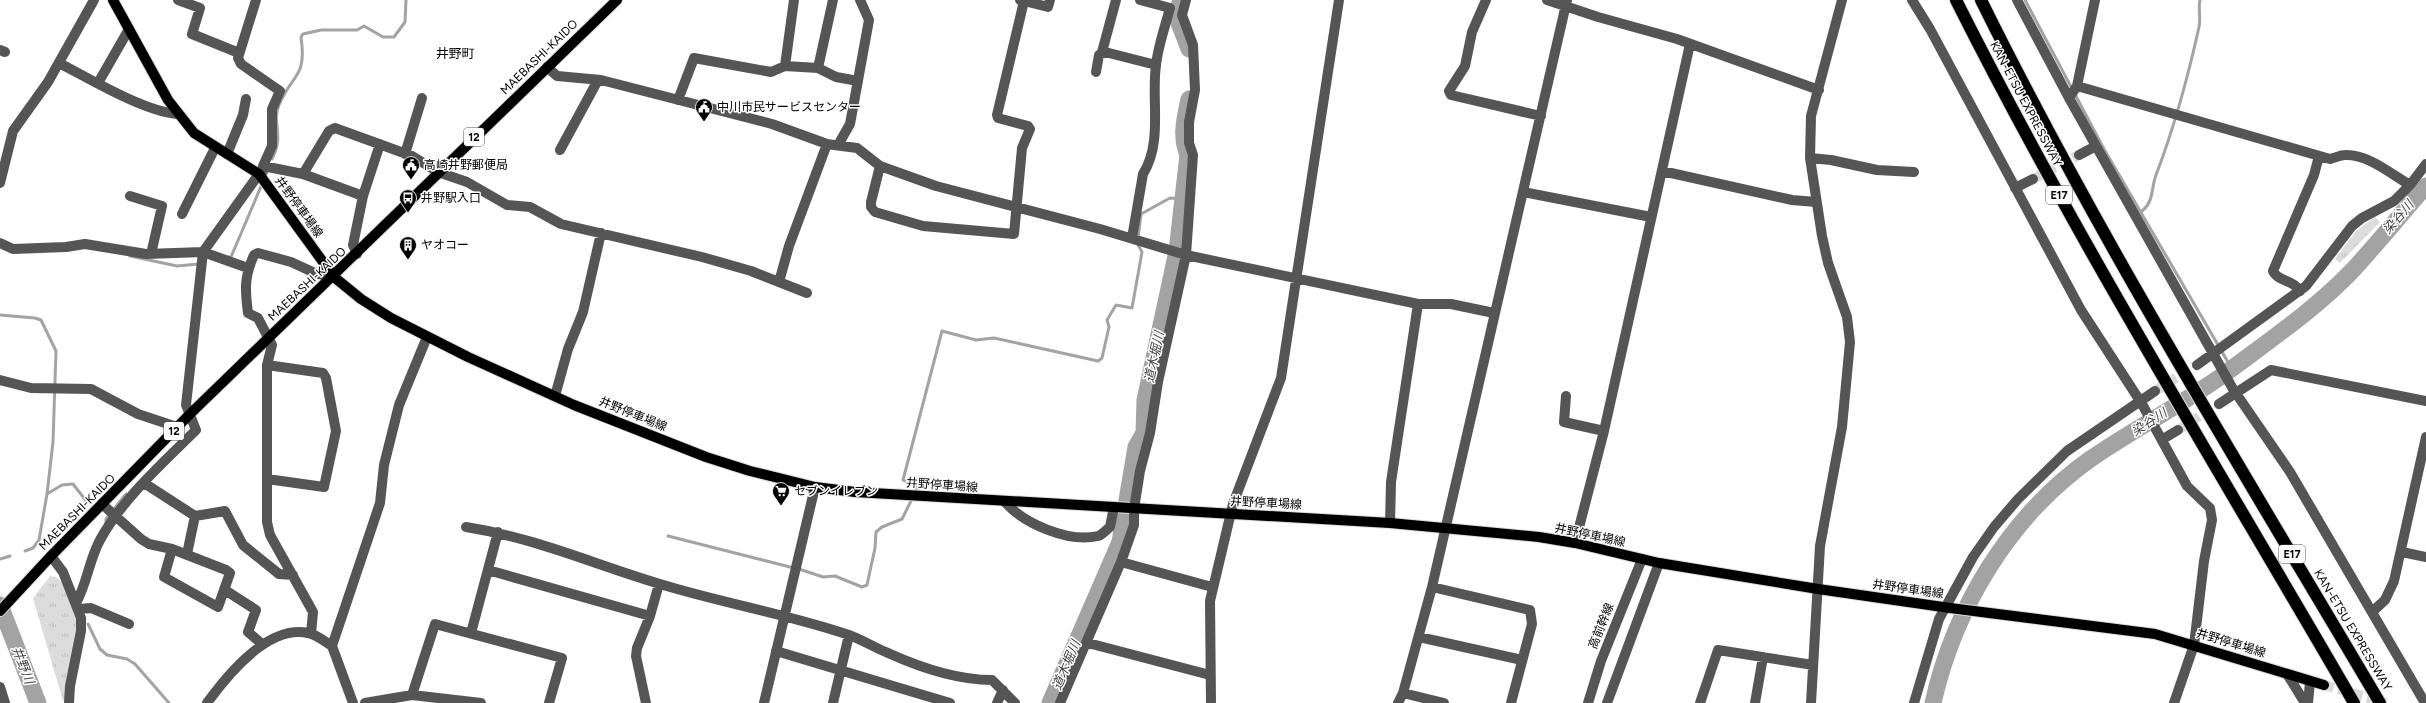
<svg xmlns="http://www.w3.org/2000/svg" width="2426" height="703" font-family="Figtree,'Noto Sans JP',sans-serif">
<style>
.park{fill:url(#park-tufts)}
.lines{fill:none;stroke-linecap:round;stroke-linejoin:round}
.stream{stroke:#a3a3a3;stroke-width:3}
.river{stroke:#a3a3a3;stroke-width:17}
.minor-tunnel{stroke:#d9d9d9;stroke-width:10;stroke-dasharray:10 5;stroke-linecap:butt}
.major-tunnel{stroke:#d9d9d9;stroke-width:10;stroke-dasharray:10 5;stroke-linecap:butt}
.major-casing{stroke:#dbdbdb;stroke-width:12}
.highway-casing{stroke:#dbdbdb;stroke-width:14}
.minor{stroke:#555;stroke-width:10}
.major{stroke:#000;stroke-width:10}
.highway{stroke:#000;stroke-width:12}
.labels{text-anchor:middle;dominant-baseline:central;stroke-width:3;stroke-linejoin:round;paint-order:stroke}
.shield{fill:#fff;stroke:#4c4c4c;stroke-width:1}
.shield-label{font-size:11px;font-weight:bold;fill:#000}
.street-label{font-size:12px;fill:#000;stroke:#fff}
.poi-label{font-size:12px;fill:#000;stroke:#fff;text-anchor:start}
.neighbourhood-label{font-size:13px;fill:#000;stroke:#fff}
.water-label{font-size:13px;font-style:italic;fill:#444;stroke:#fff}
</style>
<defs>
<pattern id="park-tufts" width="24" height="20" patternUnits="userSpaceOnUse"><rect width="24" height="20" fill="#dcdcdc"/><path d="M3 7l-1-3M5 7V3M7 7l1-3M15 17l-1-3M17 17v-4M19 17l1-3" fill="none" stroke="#bbb"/></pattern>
</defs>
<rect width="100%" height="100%" fill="#fff"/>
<path class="park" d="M2375,217L2380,222L2340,263L2335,259L2356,231Z
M50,576L56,577L63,583L78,624L65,699L63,701L33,598Z"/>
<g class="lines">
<path class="stream" d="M2025,0L2104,149L2232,369
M272,159C285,134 271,124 279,105C292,73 307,79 301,37L303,34L321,30H357L364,26L383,37H394L405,22L406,0
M2142,211C2154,202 2151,188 2156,175C2174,128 2188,77 2199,27C2201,18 2198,9 2200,0
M1138,238L1141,214L1170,198L1184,199
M130,256L177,266L199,264
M228,257H231L268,170
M0,315L35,318L41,320L56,351L53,442L47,494L39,540L33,548L25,551
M47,494L62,485L73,484L87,502
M106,523V519L126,494
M668,536L802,570L823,577L835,576L862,587L867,585L875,548L876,532L882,527L902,519L918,487L903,480L942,331L976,340L994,338L1098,361L1102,358L1109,327L1107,320L1116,305L1132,308L1142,252L1137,243
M0,559L10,556
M88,624L100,649L107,655L127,659L135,664L169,703"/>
<path class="river" d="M1181,0L1176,15L1189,49
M0,605L38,703
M1050,703L1120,542L1136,447L1144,433L1145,400L1177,251L1188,155C1180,136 1185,118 1189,99
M1933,703C1954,609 2009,517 2089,460C2136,427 2188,402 2234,367C2274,337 2316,308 2351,272C2377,244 2401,214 2426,186"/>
<path class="minor-tunnel" d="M2033,179L2079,155
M2155,391L2197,365
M2178,430L2219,404"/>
<path class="major-tunnel" d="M2324,685L2386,703"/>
<g class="major-casing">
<path id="major" d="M113,0L168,100L194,133L259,174L334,277L361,299L391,318L468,357L574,405L706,457L750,471L815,487L855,492L1390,523L1539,537L1575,543L1659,563L1818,589L1950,608L2155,634L2324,685
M0,611L51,556L190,414L617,0"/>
</g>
<g class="highway-casing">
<path id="highway" d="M1956,0C2077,241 2219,470 2354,703
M1981,0C2100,241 2243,471 2380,703"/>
</g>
<path class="minor" d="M178,0L200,8L192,34L239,53
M256,0L238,58L241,64L280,91L272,109V146L263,166L261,177
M1020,0L1048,7L1050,0
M1486,0L1472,32L1465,66L1449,91L1451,95L1541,116
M1547,0L1598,17L1677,39L1819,90
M1912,0L1930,29L2081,310L2142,404L2187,486L2210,508L2212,520L2204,561L2194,645L2174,703
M2017,0L2069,98L2233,389L2290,472L2425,703
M0,50L5,52
M1102,52L1116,0
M59,63C90,79 143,111 177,114
M785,66L794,0
M547,67L557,76L601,80L772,124L827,144L857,148L880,166L936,186L1100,229L1186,255L1418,304H1451L1494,313
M818,68L833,0
M1096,72L1099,55L1105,52L1156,65
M98,83L129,29
M2077,86L2095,0
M2069,98L2077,86L2330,159C2335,158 2340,155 2345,155C2368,154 2391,174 2410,185
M678,100L694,58L771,72L785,66L818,68L836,77L858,81
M838,145L850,124L869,20L860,0
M560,150L598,80
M227,154L243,115L246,99
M405,154L422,98
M2079,155L2096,146
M1810,158L1831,160L1877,170L1914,172
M263,166L303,174L363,196
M880,166L871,202V207L875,212L923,226L1014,234L1022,148L1030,129L1028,126L998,118L997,115L1024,1
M1662,171L1792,200L1816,202
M303,174L329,131L335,128L412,156L438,172L467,182L507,205L530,207L561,224L702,257L751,271L807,293
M0,183L13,131L48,82L94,0
M2015,188L2033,179
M1523,192L1651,217
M130,196L162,206L151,254
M182,214L215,148
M1132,238L1143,174C1163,142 1151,100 1156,65C1158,46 1165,27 1170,8L1140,0
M0,243L13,249L66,247L85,244L146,254L203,252L259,174
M357,254L353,245L363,196L380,144
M779,282L789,246L827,144
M2300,291C2294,280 2277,281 2273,271L2314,175L2319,156
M2197,365L2306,286L2352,226L2362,218L2394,201L2410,185L2426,164
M0,380L31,388L91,389L138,414L177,427
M555,396L568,349L583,312L601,233
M1566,396L1564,422L1604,431
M2219,404L2271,370L2426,401
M2163,439L2178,430
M267,479L324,487L336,431L326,378L323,373L267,365
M144,483L195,516L225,511L243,545L279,574L293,575
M1005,502C1024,524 1069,543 1098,536C1102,535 1106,530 1110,527L1114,507
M102,504L141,539L149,544L172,549L226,570L230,573L218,607L164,577L172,549
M1390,523L1391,482L1418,304
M466,527C536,538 593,564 660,584C722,603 787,614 849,635C863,640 875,648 888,653C919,667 958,680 992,680L1015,703
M1575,543L1604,431L1690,44
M2402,552L2426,557
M187,554L195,516
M51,556L63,572L81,618V631L70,686L69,703
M1121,562L1212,587
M488,570L650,616
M1432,587L1530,610L1532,624L1511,703
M225,590L256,610L248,632L262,644
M76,603C87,584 89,560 100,540C123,498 162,464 196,430L186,405L203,252L248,268
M79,609L91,608L129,624
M2372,612L2385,600L2394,581L2426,437
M471,633L498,532
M311,634L313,612L270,535L267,522V365L272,345L258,318L248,313C245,290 244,277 254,255L258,253L291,262L315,273L334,277
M1419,637L1522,660
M1088,643L1210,675
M776,651L950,703
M2287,674L2305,703
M0,687L5,703
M1403,693L1444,703
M412,695L435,624L562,658L549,703
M207,703C228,674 268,625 308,633C316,634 325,642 332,646
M353,703L332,646L380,503L384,465L399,405L427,337
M365,703L412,695L481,703
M646,703L636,656L637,648L650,616L659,584
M764,703L815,487
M833,703L849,635
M997,703L1003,690
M1060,703L1121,562L1134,525V509L1140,471L1150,433L1158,382L1186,255L1193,155L1189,143V122L1195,90L1193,45L1182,15L1186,0
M1211,703L1210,601L1233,504L1281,378L1339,0
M1398,703L1403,693L1432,587L1567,0
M1588,703L1601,661L1642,559
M1607,703L1659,563
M1700,703L1718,650L1813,665
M1755,703L1763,657
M1811,703L1820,546L1842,427L1850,342L1847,317L1828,263L1822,236L1810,158L1811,116L1842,0
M1914,703L1939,619L1973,557L1994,527L2018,499L2067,451L2155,391
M2308,703L2310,682"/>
<use href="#major" class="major"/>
<use href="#highway" class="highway"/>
</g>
<defs>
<g id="civic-pin" transform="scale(0.9)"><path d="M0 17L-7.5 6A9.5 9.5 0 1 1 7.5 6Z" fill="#000" stroke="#fff"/><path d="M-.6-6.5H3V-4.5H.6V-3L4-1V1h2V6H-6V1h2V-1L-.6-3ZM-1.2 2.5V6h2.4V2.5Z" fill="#fff"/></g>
<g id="bus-pin" transform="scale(0.9)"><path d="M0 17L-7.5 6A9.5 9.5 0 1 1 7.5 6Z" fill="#000" stroke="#fff"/><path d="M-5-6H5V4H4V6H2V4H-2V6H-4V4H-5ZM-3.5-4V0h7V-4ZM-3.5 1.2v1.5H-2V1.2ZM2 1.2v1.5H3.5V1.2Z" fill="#fff"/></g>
<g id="building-pin" transform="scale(0.9)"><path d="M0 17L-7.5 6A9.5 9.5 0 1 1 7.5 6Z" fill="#000" stroke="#fff"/><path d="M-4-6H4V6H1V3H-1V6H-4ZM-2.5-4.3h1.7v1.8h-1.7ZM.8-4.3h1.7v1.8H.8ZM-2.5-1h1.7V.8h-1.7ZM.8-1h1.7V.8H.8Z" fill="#fff"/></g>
<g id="supermarket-pin" transform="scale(0.9)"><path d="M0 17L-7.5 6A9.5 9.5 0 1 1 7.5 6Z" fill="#000" stroke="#fff"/><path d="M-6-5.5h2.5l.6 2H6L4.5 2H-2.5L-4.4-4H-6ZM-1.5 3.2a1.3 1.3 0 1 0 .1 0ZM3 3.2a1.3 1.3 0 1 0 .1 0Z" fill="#fff"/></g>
</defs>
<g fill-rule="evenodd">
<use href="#civic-pin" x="704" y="107"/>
<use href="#civic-pin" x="411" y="165"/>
<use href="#bus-pin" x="408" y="198"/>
<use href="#building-pin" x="408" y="245"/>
<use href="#supermarket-pin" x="781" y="491"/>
</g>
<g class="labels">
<g class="shield">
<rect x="464" y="128" width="20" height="18" rx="3"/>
<rect x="2046" y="186" width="26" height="18" rx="3"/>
<rect x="164" y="422" width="20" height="18" rx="3"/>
<rect x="2279" y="545" width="26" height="18" rx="3"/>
</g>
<g class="shield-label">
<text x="474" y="137">12</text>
<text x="2059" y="195">E17</text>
<text x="174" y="431">12</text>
<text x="2292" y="554">E17</text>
</g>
<g class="street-label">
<text transform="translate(539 57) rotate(-44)">MAEBASHI-KAIDO</text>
<text transform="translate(2026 104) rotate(62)">KAN-ETSU EXPRESSWAY</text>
<text transform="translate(299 207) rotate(54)">井野停車場線</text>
<text transform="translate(307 284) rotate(-43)">MAEBASHI-KAIDO</text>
<text transform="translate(633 414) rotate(22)">井野停車場線</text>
<text transform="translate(942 485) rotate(4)">井野停車場線</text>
<text transform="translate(1266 503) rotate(3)">井野停車場線</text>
<text transform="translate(77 512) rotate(-45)">MAEBASHI-KAIDO</text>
<text transform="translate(1590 535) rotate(12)">井野停車場線</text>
<text transform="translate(1908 589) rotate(8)">井野停車場線</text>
<text transform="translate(1601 626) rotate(-68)">高前幹線</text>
<text transform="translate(2353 630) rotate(59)">KAN-ETSU EXPRESSWAY</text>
<text transform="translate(2231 643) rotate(17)">井野停車場線</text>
</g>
<g class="poi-label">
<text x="717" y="107">中川市民サービスセンター</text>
<text x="424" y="165">高崎井野郵便局</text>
<text x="421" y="198">井野駅入口</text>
<text x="421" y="245">ヤオコー</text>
<text x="794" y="491">セブンイレブン</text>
</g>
<g class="neighbourhood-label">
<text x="455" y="53">井野町</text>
</g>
<g class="water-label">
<text transform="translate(2398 217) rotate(-49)">染谷川</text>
<text transform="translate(1154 357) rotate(-78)">道木堀川</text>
<text transform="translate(2149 422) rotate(-33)">染谷川</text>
<text transform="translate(23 665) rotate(69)">井野川</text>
<text transform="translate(1066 665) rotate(-67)">道木堀川</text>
</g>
</g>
</svg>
